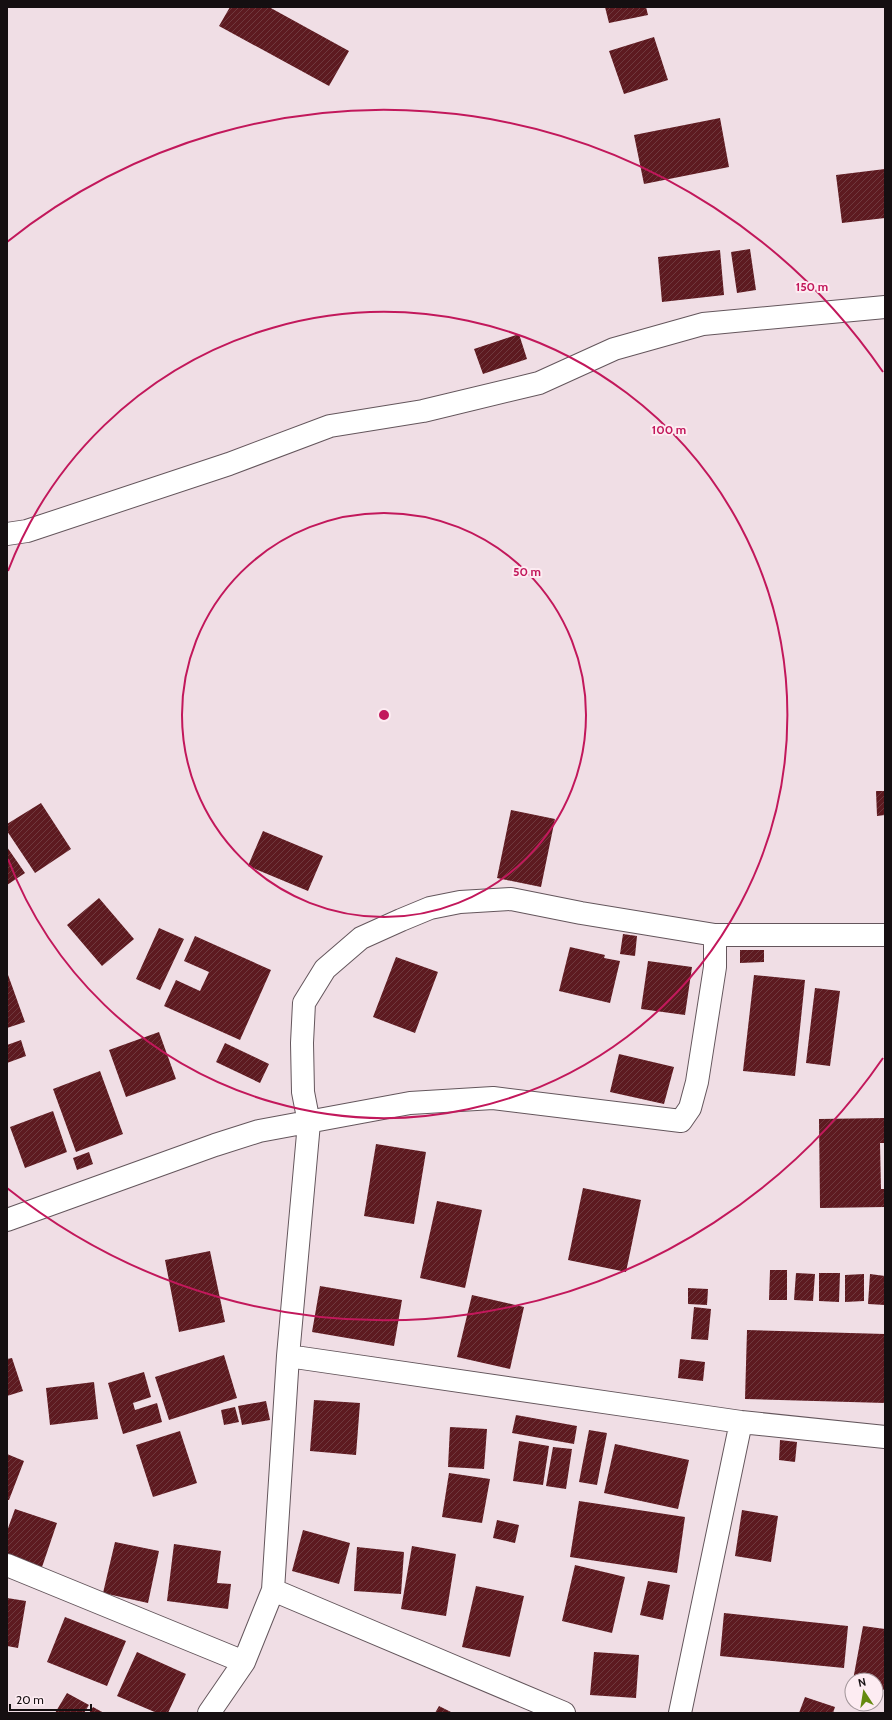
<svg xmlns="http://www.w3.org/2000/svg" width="892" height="1720" font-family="Cabin,sans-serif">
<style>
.building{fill:url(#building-hatch)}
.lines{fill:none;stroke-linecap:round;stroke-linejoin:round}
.minor-casing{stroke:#64565c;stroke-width:24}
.minor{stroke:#fff;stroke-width:22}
.ring{fill:none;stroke:#c2185b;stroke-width:2}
.centre{fill:#c2185b;stroke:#fdecf2;stroke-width:2}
.ring-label{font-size:12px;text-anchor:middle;font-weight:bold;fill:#c2185b;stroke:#fdecf2;stroke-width:4;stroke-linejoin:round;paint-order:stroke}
</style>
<defs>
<pattern id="building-hatch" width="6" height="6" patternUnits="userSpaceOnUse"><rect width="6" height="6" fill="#5d1a20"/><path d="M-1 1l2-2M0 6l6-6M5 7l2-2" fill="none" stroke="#6f393e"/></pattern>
</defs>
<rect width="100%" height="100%" fill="#f0dee5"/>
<path class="building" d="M230,7H269L349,51L329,86L219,26Z
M605,7H646L648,15L609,23Z
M654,37L668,80L624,94L609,51Z
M720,118L729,167L644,184L634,135Z
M885,169V218L842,223L836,175Z
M750,249L756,290L737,293L731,252Z
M720,250L724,295L662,302L658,257Z
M519,334L527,359L483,374L474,349Z
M876,791H885V815L877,816Z
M41,803L71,849L35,873L7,831V824Z
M511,810L555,819L541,887L497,878Z
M263,831L323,856L308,891L248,866Z
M7,847L25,873L7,885Z
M99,898L134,939L102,966L67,925Z
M159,928L184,939L160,990L136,979Z
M623,934L637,936L635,956L620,954Z
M195,936L271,970L240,1040L164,1006L176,980L200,991L209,972L184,961Z
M570,947L605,955L604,958L620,961L610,1003L559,991Z
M740,950H764V962L740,963Z
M396,957L438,972L415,1033L373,1017Z
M648,961L692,967L685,1015L641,1009Z
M7,972L25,1022L7,1028Z
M754,975L805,980L795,1076L743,1071Z
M815,988L840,991L830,1066L806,1063Z
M159,1032L176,1079L126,1097L109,1050Z
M21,1040L26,1056L7,1063V1045Z
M225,1043L269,1064L260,1083L216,1062Z
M619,1054L674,1067L664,1104L610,1092Z
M100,1071L123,1134L76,1152L53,1089Z
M53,1111L67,1152L25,1168L10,1127Z
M885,1118V1143H880L881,1189H885V1207L820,1208L819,1119Z
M376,1144L426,1152L414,1224L364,1216Z
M89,1152L93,1164L77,1170L73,1158Z
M583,1188L641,1200L626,1272L568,1260Z
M437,1201L482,1210L465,1288L420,1278Z
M210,1251L225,1322L179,1332L165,1260Z
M770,1270H787V1300H769Z
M796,1273L815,1274L813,1301L794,1300Z
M819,1273H840L839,1302L819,1301Z
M864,1274V1301L845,1302V1275Z
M870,1274L885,1276V1305L868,1304Z
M320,1286L402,1300L394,1346L312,1332Z
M688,1288L708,1289L707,1305L688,1304Z
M472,1295L524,1307L510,1369L457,1357Z
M694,1307L711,1309L708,1340L691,1339Z
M747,1330L885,1334V1403L745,1399Z
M224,1355L237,1398L169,1420L155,1377Z
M12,1358L23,1391L7,1396V1359Z
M680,1359L705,1362L703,1381L678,1378Z
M144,1372L151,1397L133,1403L135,1410L157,1403L162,1422L123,1434L108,1383Z
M94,1382L98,1419L50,1425L46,1388Z
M314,1400L360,1403L356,1455L310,1451Z
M266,1401L270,1420L242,1425L238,1406Z
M235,1407L239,1422L224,1425L221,1410Z
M516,1415L577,1426L574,1444L512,1433Z
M450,1427L487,1429L484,1469L448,1467Z
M589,1430L607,1433L597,1485L579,1482Z
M180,1431L197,1483L153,1497L136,1445Z
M780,1440L797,1442L795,1462L779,1460Z
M519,1441L549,1446L543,1485L513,1481Z
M615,1444L689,1460L678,1509L604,1493Z
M553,1447L572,1449L566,1489L546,1486Z
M7,1454L24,1461L9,1500H7Z
M449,1473L490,1479L482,1523L442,1517Z
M579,1501L685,1517L677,1573L570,1557Z
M15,1509L57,1523L41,1570L7,1558V1531Z
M742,1510L778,1516L771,1562L735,1556Z
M497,1520L519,1525L515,1543L493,1538Z
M303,1530L350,1543L339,1584L292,1571Z
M115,1542L159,1551L148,1603L103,1593Z
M174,1544L221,1551L217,1583L231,1584L228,1609L167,1601Z
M412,1546L456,1554L446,1616L401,1609Z
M357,1547L404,1552L401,1594L354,1591Z
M575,1565L625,1577L612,1633L562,1621Z
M648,1581L670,1585L663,1620L640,1615Z
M476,1586L524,1596L510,1657L462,1647Z
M7,1598L26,1601L18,1648L7,1646Z
M724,1613L848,1626L844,1668L720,1656Z
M65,1617L126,1641L107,1686L47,1662Z
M863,1626L885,1629V1690L876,1688V1680H853Z
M137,1652L186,1674L168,1713H157L117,1696Z
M594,1652L639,1655L636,1698L590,1695Z
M67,1693L89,1705L84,1713H55Z
M805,1697L835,1707L833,1713H799Z
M439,1706L453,1713H435Z
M93,1707L104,1713H89Z"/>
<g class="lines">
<g class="minor-casing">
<path id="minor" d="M7,534L27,531L229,464L330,426L423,411L539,383L614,349L703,324L885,307
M7,1220L215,1145L259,1131L410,1103L493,1098L681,1121L690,1108L697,1082L715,967V935H885
M288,1356L741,1422L885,1437
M7,1565L244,1662
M273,1590L564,1713
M209,1713L244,1662L273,1590L288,1356L309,1123L303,1092L302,1043L304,1003L325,969L361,938L401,920L430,908L460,902L511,899L581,913L715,935
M680,1713L741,1422"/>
</g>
<use href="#minor" class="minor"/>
</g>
<g class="ring">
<circle cx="384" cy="715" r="202"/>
<path d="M8 571A403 403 0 1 1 8 859"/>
<path d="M883 1058A605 605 0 0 1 7 1188M7 242A605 605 0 0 1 883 372"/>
</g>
<circle cx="384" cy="715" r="6" class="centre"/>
<g class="ring-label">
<text x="812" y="291">150 m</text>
<text x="669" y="434">100 m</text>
<text x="527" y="576">50 m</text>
</g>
<rect width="892" height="1720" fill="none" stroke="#150f11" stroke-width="16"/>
<g transform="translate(864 1692) rotate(348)"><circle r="19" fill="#fdecf2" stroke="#a09498"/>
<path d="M0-3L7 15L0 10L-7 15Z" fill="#658a10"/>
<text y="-6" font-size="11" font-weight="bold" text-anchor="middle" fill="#150f11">N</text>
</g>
<path d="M10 1704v6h81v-6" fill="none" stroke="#150f11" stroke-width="2"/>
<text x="16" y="1704" font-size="12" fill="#150f11" stroke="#fdecf2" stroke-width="3" paint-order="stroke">20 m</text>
</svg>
